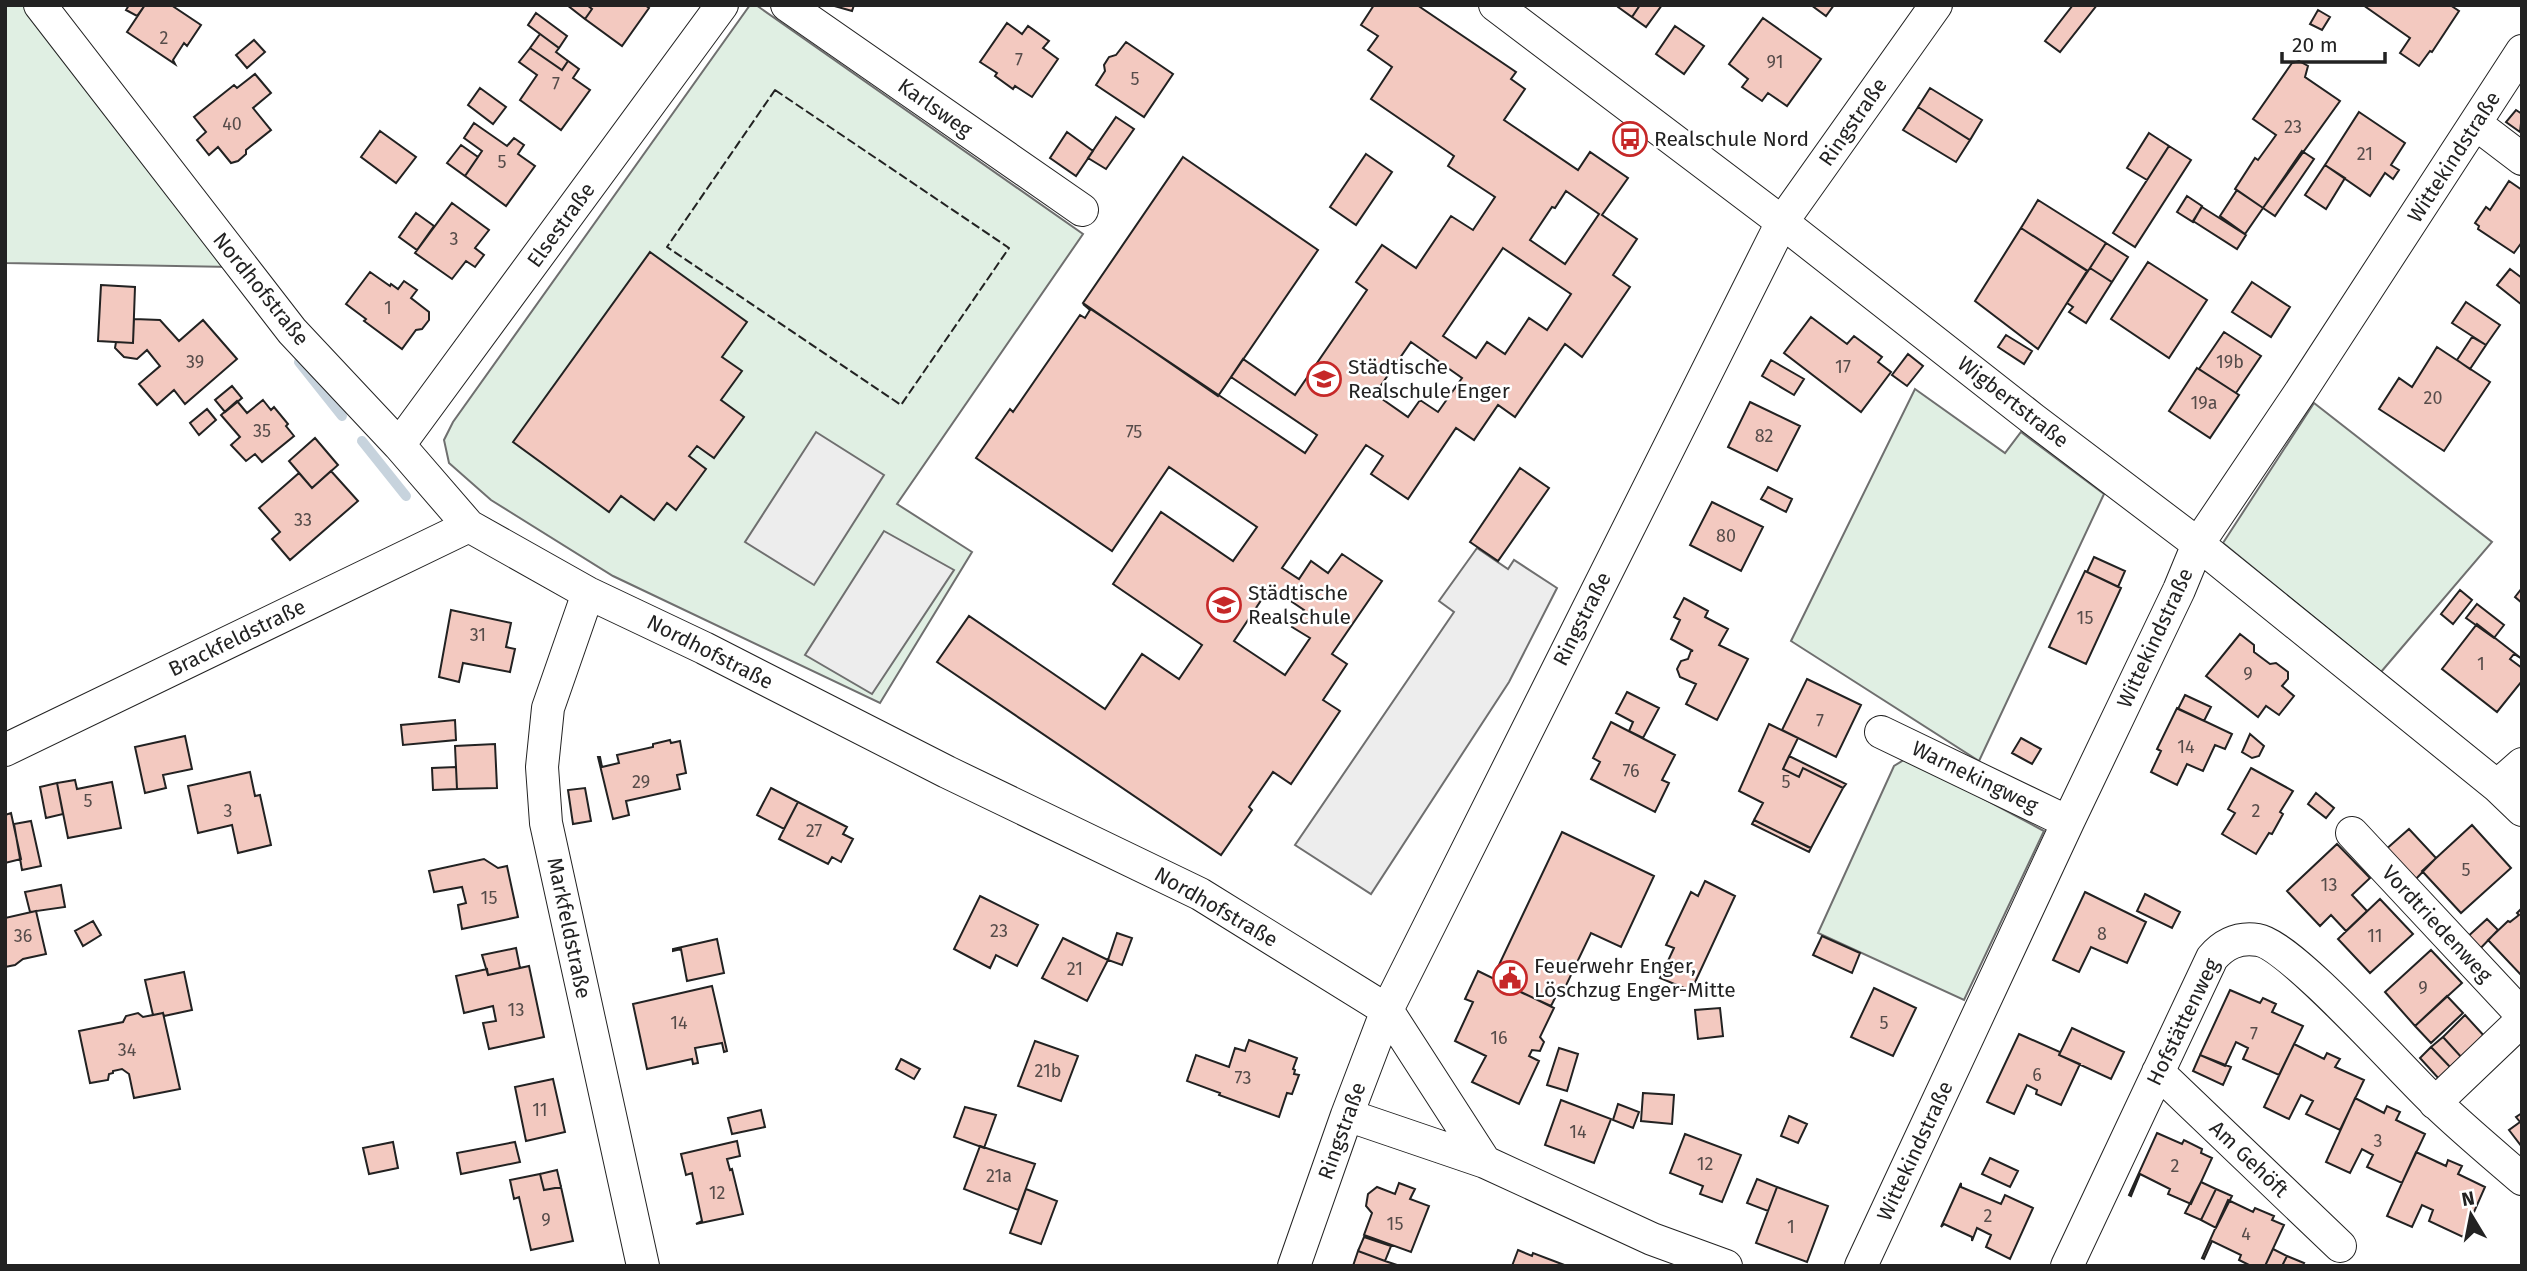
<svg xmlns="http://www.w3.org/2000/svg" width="2527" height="1271" font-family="'Fira Sans',sans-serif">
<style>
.green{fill:#e0efe3;stroke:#6f6f6f;stroke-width:2}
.parking{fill:#ededed;stroke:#6f6f6f;stroke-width:2}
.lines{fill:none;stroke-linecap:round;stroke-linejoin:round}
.stream{stroke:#c7d3dd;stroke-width:10}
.building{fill:#f3c9c0;stroke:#222;stroke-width:2;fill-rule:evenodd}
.street-casing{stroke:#222;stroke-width:34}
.street{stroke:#fff;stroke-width:32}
.fence{stroke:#222;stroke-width:2;stroke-dasharray:9 3.5;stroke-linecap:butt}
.labels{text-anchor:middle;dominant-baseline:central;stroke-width:5;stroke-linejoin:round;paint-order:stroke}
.number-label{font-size:18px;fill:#564c4a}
.street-label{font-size:21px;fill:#222;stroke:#fff}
.poi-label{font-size:21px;fill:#222;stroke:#fff;text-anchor:start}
</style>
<rect width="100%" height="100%" fill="#fff"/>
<path class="green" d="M5,5H23L32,14L232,267L5,263Z
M750,5H756L1083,234L897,504L972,552L880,703L613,576L491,500L449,463L444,440L453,422Z
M1915,389L2005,453L2021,432L2104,494L1979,761L1791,641Z
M2314,403L2492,542L2381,672L2223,543Z
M1907,758L2044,831L1964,1000L1818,933L1894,766Z"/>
<path class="parking" d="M816,432L884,475L814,585L745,542Z
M884,531L954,570L872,694L805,655Z
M1477,548L1508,569L1514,560L1557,588L1509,682L1371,894L1295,845L1454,612L1439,601Z"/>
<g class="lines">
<path class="stream" d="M299,362L342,416
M362,441L406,496"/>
</g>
<path class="building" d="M129,5H145L137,16L126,10Z
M145,5H171L201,25L187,46L184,43L173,60L175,64L127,32Z
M567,5H587L592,9L585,19Z
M587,5H645L649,8L622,46L585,19L592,9Z
M831,5H854L852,11Z
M1374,5H1417L1516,72L1511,79L1525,89L1504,120L1578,170L1590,152L1628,178L1602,215L1637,239L1613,275L1630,287L1582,357L1565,344L1515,417L1498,405L1474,440L1456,428L1408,499L1371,474L1383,456L1366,445L1282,568L1299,579L1311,561L1328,573L1342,554L1382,581L1332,654L1347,664L1323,700L1340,711L1291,784L1273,772L1249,807L1252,810L1221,855L937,662L969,616L1105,709L1142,654L1179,679L1202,645L1113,584L1161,512L1233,561L1257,527L1169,467L1112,551L976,458L1010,409L1013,412L1080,315L1085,318L1090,310L1083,304L1305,453L1317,435L1231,377L1243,359L1295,395L1367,290L1356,282L1382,245L1416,268L1451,216L1473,230L1495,197L1448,166L1454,156L1371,99L1392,67L1368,50L1378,36L1361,25ZM1566,191L1599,214L1565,264L1530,240L1552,207L1555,208ZM1503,248L1571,294L1547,330L1529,318L1505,354L1487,342L1476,358L1443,336ZM1411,342L1462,378L1438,412L1420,400L1408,417L1375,394ZM1270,587L1304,610L1292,627L1310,638L1285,675L1234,641Z
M1619,5H1640L1632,17L1618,7Z
M1640,5H1662L1646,27L1632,17Z
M1811,5H1834L1826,16Z
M2073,5H2097L2060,52L2045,41Z
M2363,5H2450L2459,11L2432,52L2430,51L2419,66L2400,53L2410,38Z
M2318,10L2330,17L2322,30L2310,24Z
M536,13L567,36L559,48L528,25Z
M1763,18L1821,59L1787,106L1768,93L1762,101L1742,87L1748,79L1729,64Z
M1007,23L1022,34L1028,26L1049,41L1043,48L1058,59L1032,97L1015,86L1013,89L995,76L997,73L980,62Z
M1675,26L1704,46L1684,74L1656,54Z
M540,34L559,48L556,52L568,61L562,70L530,48Z
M254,40L265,52L247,68L236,55Z
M1126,42L1173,74L1144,117L1096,85L1105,71L1104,65L1109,57L1116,55Z
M530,48L562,70L568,61L579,69L573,78L590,90L561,130L520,100L537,75L519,62Z
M2299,61L2308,66L2305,77L2340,101L2263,208L2235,189L2255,158L2258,160L2276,135L2253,119L2292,63Z
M255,74L271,93L253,108L271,130L246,150V154L238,161L231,163L218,147L209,155L197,140L206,132L194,117L234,85L237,88Z
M480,88L506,107L493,124L468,105Z
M1930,88L1982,120L1970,140L1918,107Z
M1918,107L1970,140L1956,162L1903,130Z
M2516,110L2522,114L2520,132L2506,122Z
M2359,112L2405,143L2391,165L2399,170L2393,179L2385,173L2370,196L2325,165Z
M1116,117L1134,129L1106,169L1088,158Z
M474,123L507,146L514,138L524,145L518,154L535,166L506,206L465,176L482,151L464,138Z
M380,131L416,157L396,183L361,157Z
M1067,132L1093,151L1076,176L1050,158Z
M2149,133L2169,146L2147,180L2127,168Z
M461,145L478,157L465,176L447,163Z
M2169,146L2191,160L2135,247L2113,233Z
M2302,151L2314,159L2275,216L2263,208Z
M1366,154L1392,172L1356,225L1330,207Z
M1183,157L1318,250L1218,396L1083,303Z
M2325,165L2345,178L2326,209L2305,195Z
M2509,181L2522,190V242L2514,253L2478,229L2479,226L2475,223L2486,207L2490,210Z
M2237,190L2263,208L2245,234L2220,216Z
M2187,196L2202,206L2193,222L2177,212Z
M2038,200L2106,243L2088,271L2021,228Z
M452,203L489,230L475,248L484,255L475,267L466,261L452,279L415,253Z
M2202,207L2246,235L2237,249L2193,221Z
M416,213L434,226L417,250L399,237Z
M2021,228L2087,271L2038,349L1975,301Z
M2106,243L2128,257L2112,282L2090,268Z
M650,252L747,322L722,357L742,371L721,400L744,417L714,458L697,446L689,456L706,469L676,510L667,503L654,520L621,496L609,512L513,442Z
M2148,262L2207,300L2169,358L2111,319Z
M2090,268L2112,282L2086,323L2069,312L2073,307L2067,303Z
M2510,269L2522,278V305L2497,285Z
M370,272L390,286L391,284L398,289L404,281L417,290L411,298L429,312V320L422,329L416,330L402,349L364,321L366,319L346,304Z
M2252,282L2290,307L2271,337L2232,312Z
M101,285L135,287L133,343L98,341Z
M2466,302L2500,325L2486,345L2452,323Z
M1811,317L1847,344L1854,336L1882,357L1878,362L1891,372L1861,412L1784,353Z
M134,319L160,320L179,341L203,320L237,359L185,404L174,390L157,405L139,384L160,366L147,350L137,359L124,357L115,348L116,342L133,343Z
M2224,332L2261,356L2236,393L2199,369Z
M2006,335L2032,351L2024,364L1998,347Z
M2472,337L2486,345L2470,369L2457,360Z
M2437,347L2490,382L2444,451L2379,409L2399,378L2412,387Z
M1908,354L1923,366L1907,386L1892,375Z
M1771,360L1804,379L1794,395L1762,376Z
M2197,368L2239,395L2210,438L2169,411Z
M232,386L242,398L225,412L215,400Z
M263,400L271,410L274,407L288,424L286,426L294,436L262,462L255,454L246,461L231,445L240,437L221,415L237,401L247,413Z
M1750,402L1800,426L1777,471L1728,447Z
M207,409L216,420L199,435L190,423Z
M315,438L338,465L312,488L289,461Z
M1520,468L1549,488L1498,561L1470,542Z
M331,471L358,501L290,560L272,539L280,532L259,508L299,473L312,488Z
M1768,487L1792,499L1786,512L1761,499Z
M1712,502L1763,527L1741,571L1690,545Z
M2094,557L2125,571L2118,587L2087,572Z
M2085,571L2121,588L2086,664L2049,647Z
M2522,588V603L2515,597Z
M2460,590L2472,600L2453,624L2441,614Z
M1684,598L1708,611L1705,617L1728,629L1719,645L1748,659L1717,720L1686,704L1696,684L1680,677L1677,669L1681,661L1688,659L1691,651H1693L1671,639L1680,620L1674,617Z
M2477,604L2504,625L2494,638L2466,618Z
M451,610L511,623L506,647L515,649L510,672L463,663L459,682L439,677Z
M2477,624L2522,659L2514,654L2510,659L2522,668V681L2497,712L2442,669Z
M2240,634L2254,645V652L2270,664L2276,663L2288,672V679L2282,686L2294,696L2279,715L2266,706L2258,717L2206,676Z
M1807,679L1861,705L1836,757L1782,730Z
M1627,692L1659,708L1643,738L1629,731L1633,722L1616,713Z
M2185,695L2211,707L2204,721L2178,709Z
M2177,708L2232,734L2225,749L2215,745L2203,771L2187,764L2177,785L2151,772L2161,751L2157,749Z
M455,720L456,740L403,745L401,725Z
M1611,722L1675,755L1662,780L1669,783L1655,812L1591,779L1600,762L1593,758Z
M1769,724L1798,738L1783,769L1799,777L1803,768L1843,788L1811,848L1754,820L1763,803L1739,791Z
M2250,734L2264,746L2259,756L2252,758L2242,752Z
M185,736L192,769L163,775L166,788L145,793L135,747Z
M2021,738L2041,749L2032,764L2012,753Z
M670,740L671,743L680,741L686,773L677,775L680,789L626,801L629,815L613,819L598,757H600L602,767L619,763L617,755L653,747V744Z
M495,744L497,788L457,789L455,746Z
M1789,756L1846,784L1843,788L1803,768L1799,777L1783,769Z
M456,767L457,789L433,790L432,768Z
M2251,768L2293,791L2280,812L2283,814L2272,834L2269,833L2256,854L2222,834L2235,813L2228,809Z
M250,772L255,796L260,795L271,845L238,853L232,825L198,833L188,786Z
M75,780L77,789L112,782L121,828L68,838L57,783Z
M57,783L63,814L46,818L40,787Z
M585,788L591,821L573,824L568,790Z
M771,788L798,802L784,829L757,815Z
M2316,793L2334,808L2326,818L2308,804Z
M798,802L847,827L843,834L853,839L841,862L832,857L828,864L779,839Z
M11,813L21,859L5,863V815Z
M1754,820L1808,847L1811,848L1809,852L1752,824Z
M31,821L41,866L22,870L14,824Z
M2472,825L2511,868L2461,913L2422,871Z
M2409,829L2436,858L2413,882L2384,851Z
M1562,832L1654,876L1621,947L1591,933L1561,996L1557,994L1551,1006L1503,984L1509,971L1498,967Z
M2337,844L2370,878L2352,895L2367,911L2346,931L2331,915L2320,926L2287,891Z
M484,859L498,868L507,866L518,917L462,929L458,905L466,903L462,887L434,892L429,871Z
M1705,881L1735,896L1691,991L1660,978L1674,948L1666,945L1691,892L1698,896Z
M61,885L65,907L30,912L25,892Z
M2085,892L2146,922L2127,963L2091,947L2079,972L2053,960Z
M2145,894L2180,912L2172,928L2137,911Z
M980,896L1038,925L1017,966L996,955L990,968L954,949Z
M2380,899L2413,934L2370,973L2338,939Z
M2522,908V976L2488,940L2508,921L2510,922L2519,915L2517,913Z
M36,911L46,954L23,959L15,965L5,967V918Z
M2487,919L2498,930L2476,953L2464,940Z
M93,921L101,935L83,946L75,931Z
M1117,933L1132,938L1122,965L1108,960Z
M1822,936L1860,953L1852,973L1813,955Z
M1063,938L1108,960L1087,1001L1042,978Z
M717,939L724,973L687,981L681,949L673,951V949Z
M516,948L520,968L488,975L482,955Z
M2431,950L2462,983L2415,1026L2385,992Z
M529,966L544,1037L489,1049L483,1023L496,1021L493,1006L464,1013L456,976L487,969L488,975Z
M1478,971L1554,1008L1540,1037L1544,1042L1540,1051L1532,1050L1529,1056L1539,1061L1519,1104L1472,1082L1486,1056L1455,1041L1473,1002L1465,999Z
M184,972L192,1010L164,1016L163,1013L153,1015L145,980Z
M712,986L727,1051L724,1052L722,1043L695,1048L698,1063L693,1064L692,1059L647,1069L633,1004Z
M1874,988L1916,1008L1893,1056L1851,1037Z
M2230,990L2260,1003L2263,998L2276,1004L2272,1012L2303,1026L2279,1075L2243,1059L2248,1048L2236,1042L2225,1066L2200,1055Z
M2447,996L2463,1013L2431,1043L2415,1026Z
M1720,1008L1723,1036L1698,1039L1695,1010Z
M138,1013L143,1017L163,1013L180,1089L134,1098L129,1074L122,1069L113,1071V1073L109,1074L108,1080L90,1083L79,1031L123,1022L126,1016Z
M2465,1015L2486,1038L2463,1059L2443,1037Z
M2072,1028L2124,1052L2111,1079L2059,1055Z
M2019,1034L2060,1052L2059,1055L2080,1064L2061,1105L2036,1094L2037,1090L2027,1085L2014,1114L1987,1102Z
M2443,1037L2463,1059L2452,1069L2431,1047Z
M1249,1040L1297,1058L1293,1069L1295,1070L1294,1074L1299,1075L1292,1094L1287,1093L1279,1117L1219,1095L1220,1093L1187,1081L1196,1055L1229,1067L1235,1048L1245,1051Z
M1035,1041L1078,1056L1061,1101L1018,1086Z
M2294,1044L2324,1059L2327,1053L2340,1059L2335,1067L2364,1080L2340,1130L2306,1114L2313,1101L2301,1095L2289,1119L2264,1107Z
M2431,1047L2452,1069L2440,1080L2420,1058Z
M1559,1048L1578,1054L1567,1091L1547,1085Z
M2200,1055L2231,1067L2223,1085L2193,1071Z
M901,1059L920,1069L914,1079L896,1069Z
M553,1079L565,1132L526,1141L515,1087Z
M1643,1093L1674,1095L1672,1124L1641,1121Z
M2355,1098L2384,1113L2387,1106L2400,1112L2396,1120L2425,1134L2402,1183L2367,1167L2373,1155L2362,1149L2350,1173L2326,1162Z
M1561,1100L1611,1119L1594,1163L1545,1145Z
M1618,1104L1639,1112L1633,1128L1613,1120Z
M965,1107L996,1115L984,1148L954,1137Z
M761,1110L765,1127L732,1134L728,1118Z
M2522,1113V1147L2509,1130L2520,1122L2516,1117Z
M1789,1116L1807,1124L1798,1143L1781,1136Z
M2157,1133L2182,1144L2184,1140L2202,1149L2201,1153L2212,1158L2191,1204L2168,1194L2170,1189L2140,1174L2131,1196L2129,1195Z
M1685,1134L1741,1155L1722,1202L1700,1194L1703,1186L1670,1173Z
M737,1141L740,1156L727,1159L730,1170L732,1169L743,1214L696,1224L702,1221L692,1173L686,1175L681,1154Z
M393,1142L398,1168L369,1174L363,1148Z
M515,1142L520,1162L461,1174L457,1153Z
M980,1146L1035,1164L1018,1210L964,1189Z
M2416,1152L2446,1166L2448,1160L2462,1166L2458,1174L2485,1187L2463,1237L2429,1221L2433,1210L2422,1205L2412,1227L2387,1216Z
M1990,1158L2018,1171L2010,1187L1982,1174Z
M557,1170L561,1187L544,1190L540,1174Z
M540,1174L544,1190L561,1187L573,1241L531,1250L519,1197L514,1199L510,1180Z
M1757,1179L1777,1187L1768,1211L1747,1203Z
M2201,1182L2216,1189L2201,1220L2185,1213Z
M1399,1183L1415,1189L1410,1199L1429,1206L1411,1252L1364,1235L1372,1213L1366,1206L1368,1194L1377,1187L1395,1194Z
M1961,1183V1187L2001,1204L2005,1195L2033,1208L2010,1259L1986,1247L1991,1235L1977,1228L1972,1241V1237L1944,1224L1941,1227Z
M1777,1187L1828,1206L1807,1262L1756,1243Z
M1026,1189L1057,1201L1041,1244L1010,1233Z
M2216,1189L2232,1196L2216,1228L2201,1220Z
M2228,1200L2253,1212L2255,1208L2274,1216L2272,1220L2284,1225L2265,1266H2251L2239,1260L2241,1255L2212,1241L2204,1259L2202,1258Z
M1364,1237L1391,1246L1385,1261L1358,1251Z
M2273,1249L2287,1256L2282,1266H2265Z
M1518,1250L1532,1256L1533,1253L1567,1266H1512Z
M1358,1251L1385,1261L1397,1265L1353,1266Z
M2287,1256L2304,1263L2302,1266H2282Z"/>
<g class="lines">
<g class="street-casing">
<path id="street" d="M40,5L292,331L399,445L469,526L588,593L704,648L947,772L1200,894L1387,1010L1485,1162
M787,5L1082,210
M1495,5L1782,222L2033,419L2198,544L2497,786L2522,810
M2476,124L2522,159
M399,445L722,5
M588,593L548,708L542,767L546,823L643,1266
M1881,732L2068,822
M5,750L469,526
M2497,786L2522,764
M2352,833L2522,1015
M2158,1072L2340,1246
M2435,1103L2522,1020
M1347,1115L1485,1162L1652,1239L1726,1266
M1294,1266L1347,1115L1387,1010L1782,222L1936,5
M1861,1266L2068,822L2179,590L2198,544L2299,394L2522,51
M2067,1266L2212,958C2224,944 2238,937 2258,940C2291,945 2403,1072 2434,1101C2462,1128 2492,1153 2522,1179"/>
</g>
<use href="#street" class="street"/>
<path class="fence" d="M775,90L1009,248L901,405L667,247Z"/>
</g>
<defs>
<g id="bus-ring" transform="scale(1.75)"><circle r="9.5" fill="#fff" stroke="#c62828" stroke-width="1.5"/><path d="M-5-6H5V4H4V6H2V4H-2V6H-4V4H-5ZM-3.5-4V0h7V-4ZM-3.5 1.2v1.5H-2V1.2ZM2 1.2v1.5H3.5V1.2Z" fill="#c62828"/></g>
<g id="school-ring" transform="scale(1.75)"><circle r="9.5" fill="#fff" stroke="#c62828" stroke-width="1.5"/><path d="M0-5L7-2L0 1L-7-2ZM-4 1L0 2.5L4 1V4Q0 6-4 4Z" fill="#c62828"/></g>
<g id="civic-ring" transform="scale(1.75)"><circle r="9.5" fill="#fff" stroke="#c62828" stroke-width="1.5"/><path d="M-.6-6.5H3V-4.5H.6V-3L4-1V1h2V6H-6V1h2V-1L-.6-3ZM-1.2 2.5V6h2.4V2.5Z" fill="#c62828"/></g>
</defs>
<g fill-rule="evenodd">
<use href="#bus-ring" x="1630" y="139"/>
<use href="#school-ring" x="1324" y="379"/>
<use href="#school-ring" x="1224" y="605"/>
<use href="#civic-ring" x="1510" y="978"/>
</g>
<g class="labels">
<g class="number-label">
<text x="164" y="38">2</text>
<text x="1019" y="60">7</text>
<text x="1775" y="62">91</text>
<text x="1135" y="79">5</text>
<text x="556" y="84">7</text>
<text x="232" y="124">40</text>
<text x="2293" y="127">23</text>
<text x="2365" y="154">21</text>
<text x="502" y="162">5</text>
<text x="454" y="239">3</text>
<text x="388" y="308">1</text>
<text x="195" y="362">39</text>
<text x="2230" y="362">19b</text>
<text x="1843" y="367">17</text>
<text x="2433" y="398">20</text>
<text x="2204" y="403">19a</text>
<text x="262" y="431">35</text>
<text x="1134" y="432">75</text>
<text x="1764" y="436">82</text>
<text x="303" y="520">33</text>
<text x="1726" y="536">80</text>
<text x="2085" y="618">15</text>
<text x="478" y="635">31</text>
<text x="2481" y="664">1</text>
<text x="2248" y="674">9</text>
<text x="1820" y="721">7</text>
<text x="2186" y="747">14</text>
<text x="1631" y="771">76</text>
<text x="641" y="782">29</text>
<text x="1786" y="782">5</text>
<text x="88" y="801">5</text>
<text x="228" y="811">3</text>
<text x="2256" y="811">2</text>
<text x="814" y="831">27</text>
<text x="2466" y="870">5</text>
<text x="2329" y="885">13</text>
<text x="489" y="898">15</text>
<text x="999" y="931">23</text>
<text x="2102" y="934">8</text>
<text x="23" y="936">36</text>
<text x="2375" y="936">11</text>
<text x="1075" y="969">21</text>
<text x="2423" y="988">9</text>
<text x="516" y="1010">13</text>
<text x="679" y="1023">14</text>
<text x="1884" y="1023">5</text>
<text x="2254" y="1034">7</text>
<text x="1499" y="1038">16</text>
<text x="127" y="1050">34</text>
<text x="1048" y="1071">21b</text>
<text x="2037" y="1075">6</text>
<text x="1243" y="1078">73</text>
<text x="540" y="1110">11</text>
<text x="1578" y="1132">14</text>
<text x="2378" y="1141">3</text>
<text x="1705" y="1164">12</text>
<text x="2175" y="1166">2</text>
<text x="999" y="1176">21a</text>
<text x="717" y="1193">12</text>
<text x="1988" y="1216">2</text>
<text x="546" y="1220">9</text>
<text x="1395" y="1224">15</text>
<text x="1791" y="1227">1</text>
<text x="2246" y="1234">4</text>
</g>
<g class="street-label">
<text transform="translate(935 108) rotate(35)">Karlsweg</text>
<text transform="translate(1853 122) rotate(-55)">Ringstraße</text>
<text transform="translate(2454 157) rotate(-57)">Wittekindstraße</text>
<text transform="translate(561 225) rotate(-54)">Elsestraße</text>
<text transform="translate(261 289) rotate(51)">Nordhofstraße</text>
<text transform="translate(2013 402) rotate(38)">Wigbertstraße</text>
<text transform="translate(1582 619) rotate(-63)">Ringstraße</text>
<text transform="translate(237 638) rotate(-26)">Brackfeldstraße</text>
<text transform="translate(2155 638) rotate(-65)">Wittekindstraße</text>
<text transform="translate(710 652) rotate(27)">Nordhofstraße</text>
<text transform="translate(1975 777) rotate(26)">Warnekingweg</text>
<text transform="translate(1216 907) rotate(30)">Nordhofstraße</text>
<text transform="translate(2437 924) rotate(47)">Vordtriedenweg</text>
<text transform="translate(569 928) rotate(78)">Markfeldstraße</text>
<text transform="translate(2183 1022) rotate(-64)">Hofstättenweg</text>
<text transform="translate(1342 1131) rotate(-70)">Ringstraße</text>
<text transform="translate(1915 1151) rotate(-65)">Wittekindstraße</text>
<text transform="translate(2249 1159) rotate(44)">Am Gehöft</text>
</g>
<g class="poi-label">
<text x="1654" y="139">Realschule Nord</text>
<text x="1348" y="367">Städtische<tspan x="1348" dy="24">Realschule Enger</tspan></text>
<text x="1248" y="593">Städtische<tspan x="1248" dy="24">Realschule</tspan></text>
<text x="1534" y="966">Feuerwehr Enger,<tspan x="1534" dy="24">Löschzug Enger-Mitte</tspan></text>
</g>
</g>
<rect width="2527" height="1271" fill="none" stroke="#222222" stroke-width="14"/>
<g transform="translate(2471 1215) rotate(350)" stroke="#ffffff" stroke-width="5" paint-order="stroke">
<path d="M0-5L12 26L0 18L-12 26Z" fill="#222222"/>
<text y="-10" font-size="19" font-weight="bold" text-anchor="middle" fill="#222222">N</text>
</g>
<path d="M2282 52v10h103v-10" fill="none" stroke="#222222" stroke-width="3.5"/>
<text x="2292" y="52" font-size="21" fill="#222222" stroke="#ffffff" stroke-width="5" paint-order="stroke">20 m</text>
</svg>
